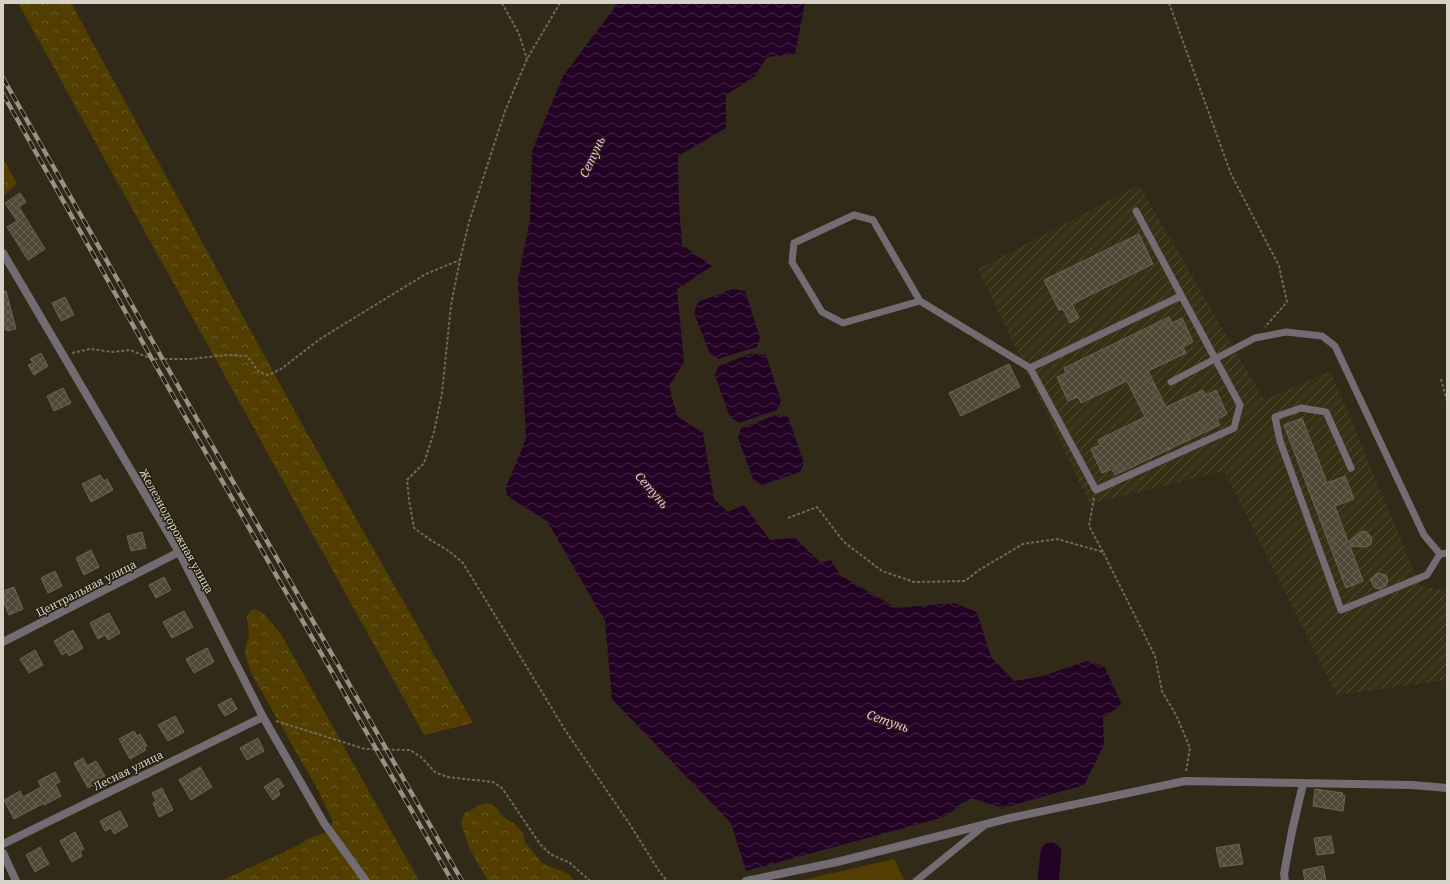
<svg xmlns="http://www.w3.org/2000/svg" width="1450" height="884" font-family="'Noto Serif',serif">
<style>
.industrial{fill:url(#industrial-furrows)}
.forest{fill:url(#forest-crowns)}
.garden{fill:#513e00}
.water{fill:url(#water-waves)}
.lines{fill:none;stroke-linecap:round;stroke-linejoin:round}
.river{stroke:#240225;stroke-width:21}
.building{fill:url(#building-cross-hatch);stroke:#6d6552}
.path{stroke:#706a5b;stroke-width:2;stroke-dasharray:3 2;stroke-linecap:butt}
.lane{stroke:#736c73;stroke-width:7}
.street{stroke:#736c73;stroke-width:8}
.rail-casing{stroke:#979285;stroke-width:4.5}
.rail{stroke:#272110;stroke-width:3;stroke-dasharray:9;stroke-linecap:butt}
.labels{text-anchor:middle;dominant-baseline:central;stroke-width:3;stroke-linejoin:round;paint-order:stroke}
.street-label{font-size:11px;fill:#d6d2c7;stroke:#272110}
.water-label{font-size:12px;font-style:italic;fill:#f3b3f3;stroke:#272110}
</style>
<defs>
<pattern id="industrial-furrows" width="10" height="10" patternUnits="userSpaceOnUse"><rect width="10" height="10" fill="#382f17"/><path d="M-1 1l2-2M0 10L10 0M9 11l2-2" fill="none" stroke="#544c37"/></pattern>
<pattern id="forest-crowns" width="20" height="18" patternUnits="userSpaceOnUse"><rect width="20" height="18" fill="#513e00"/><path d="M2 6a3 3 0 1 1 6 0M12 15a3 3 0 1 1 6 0" fill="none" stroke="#695924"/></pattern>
<pattern id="water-waves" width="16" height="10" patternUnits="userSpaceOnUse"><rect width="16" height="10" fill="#240225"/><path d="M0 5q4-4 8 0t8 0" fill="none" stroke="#432643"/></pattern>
<pattern id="building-cross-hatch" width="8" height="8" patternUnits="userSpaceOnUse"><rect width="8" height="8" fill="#504937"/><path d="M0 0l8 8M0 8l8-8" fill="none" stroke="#686252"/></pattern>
</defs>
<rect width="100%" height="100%" fill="#312a19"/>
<path class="industrial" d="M1139,185L1264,400L1331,371L1420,586L1447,591V680L1337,695L1224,471L1090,504L978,269Z"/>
<path class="forest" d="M18,3H71L303,426L473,723L424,735Z
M3,159L17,184L3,196Z
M253,609L262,612L281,634L419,881H221L301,844C309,837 319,835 329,831L333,822L316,786L311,778L251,673L245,654L246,644L249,636L247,616Z
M489,803L497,808L501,815L517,826L523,833L525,842L542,863L569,874L574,881H488L469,848L461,823L464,814L480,805Z"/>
<path class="garden" d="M894,859L905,881H798Z"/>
<path class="water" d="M616,3H805L795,54L767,57L755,76L726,95V128L678,156L679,204L682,245L712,266L677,289L684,362L669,386L677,416L703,433L714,499L728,512L744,505L770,540L795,538L821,563L831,560L840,575L896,608L954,603L977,612L991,657L1014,681L1043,676L1087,661L1104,666L1122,705L1103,717L1104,745L1084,785L1003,808L971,798L944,817L746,871L731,823L612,699L605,621L547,521L507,496L506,487L526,439L518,279L530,220L532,151L563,76L615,7Z
M733,289L745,291L760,338L757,347L718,359L710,354L694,313L698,302Z
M753,353L766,355L781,401L777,410L739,423L730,417L715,376L718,366Z
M776,415L788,417L804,463L800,472L762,485L753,479L738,438L741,428Z"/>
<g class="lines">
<path class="river" d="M1048,881L1051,853"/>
</g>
<path class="building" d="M20,193L26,202L19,207L45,249L28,260L7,227L17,221L5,203Z
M1139,234L1153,264L1072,304L1079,318L1070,323L1063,309L1059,310L1044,280Z
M6,291L16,329L7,331V329L3,330V292Z
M65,297L74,315L61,321L52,303Z
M1169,317L1172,323L1182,318L1193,342L1183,347L1186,353L1148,371L1166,407L1203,390L1206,395L1216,390L1227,414L1217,419L1220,425L1115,475L1112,469L1102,473L1091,449L1100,445L1098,440L1145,417L1127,381L1081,403L1078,397L1068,401L1057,377L1066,373L1064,368Z
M41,353L48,366L34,375L28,365L33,363L30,359Z
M1009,364L1020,387L961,416L949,393Z
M63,388L71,403L54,411L47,396Z
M1302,418L1327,483L1345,476L1354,499L1335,506L1348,542L1362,531L1367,532L1372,538L1371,544L1367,547L1350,546L1363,581L1346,588L1284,425Z
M100,475L104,481L107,479L113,490L91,502L82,484Z
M142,532L146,548L131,551L127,536Z
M91,550L99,567L84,575L76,558Z
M55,571L62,586L48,593L41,578Z
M1378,573L1386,575L1388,580L1386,586L1379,589L1375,588L1370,579Z
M164,577L171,590L156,598L149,585Z
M14,587L23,609L9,615L3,600V591Z
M184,611L193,627L172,638L163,622Z
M109,613L120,633L108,640L105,635L98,639L90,623Z
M73,630L83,648L69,656L67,652L62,655L54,641Z
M207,648L214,662L194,673L186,659Z
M35,650L43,665L29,673L20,659Z
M231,698L237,709L225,716L218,705Z
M175,716L184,732L168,741L158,725Z
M134,731L137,736L140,734L147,746L144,748L146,750L130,759L119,739Z
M258,738L264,751L247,760L240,748Z
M83,758L87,766L96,761L105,776L96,780L97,783L88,788L74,763Z
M200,767L212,787L191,800L179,780Z
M55,772L60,782L55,784L61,796L44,805V803L14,819L4,800L20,791L23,797L41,787L38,781Z
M278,778L284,786L278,790L280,795L273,800L264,787Z
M162,788L173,810L159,817L153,803L156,801L152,793Z
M1315,789L1343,793L1342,795L1345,796L1343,811L1313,806Z
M120,811L128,826L114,834L111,828L105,831L100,821Z
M75,832L84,849L80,851L82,856L72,862L60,841Z
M1331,836L1334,853L1317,855L1314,838Z
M1239,844L1243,864L1220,867L1216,848Z
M40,847L49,864L35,872L26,855Z
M1323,866L1326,881H1305L1303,870Z"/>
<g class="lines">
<path class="path" d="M502,3L519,34L527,59
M560,3L527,59L505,111L469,222L460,260L451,305L442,393L434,432L424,463L407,480L409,500L414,528L432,541L449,551L463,563L567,733L629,823L659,871L667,881
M1169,3L1231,174L1279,266L1287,302L1265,327
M72,353L90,349L113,352L130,350L152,359H190L227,355L247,356L259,372L268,375L281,369L320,339L398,291L426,274L460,260
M1441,379L1447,401
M1094,498L1089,526L1103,552
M788,518L817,507L844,542L882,571L914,582L965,581L979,570L1023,544L1057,539L1103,552L1155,656L1162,691L1177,717L1190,748L1186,772
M276,721L365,749L410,750L421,757L435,772L447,777L493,782L502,788L540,844L550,854L570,863L590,881"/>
<path class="lane" d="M1136,211L1240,405L1234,428L1096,490L1030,368L1181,296
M920,301L843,323L822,312L792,262L794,243L854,215L873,220L920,301L1030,368
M1171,382L1255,338L1286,332L1322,336L1335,346L1424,535L1440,554L1447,553
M1351,468L1326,412L1301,408L1275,417L1280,441L1341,610L1427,575L1440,554
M916,881L985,825"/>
<path class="street" d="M3,253L179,552L263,717L324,823L366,881
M3,642L179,552
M3,844L263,717
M3,853L16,881
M746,881L837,862L1010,818L1185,781L1412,785L1447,788
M1285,881L1284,874L1292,831L1303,784"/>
<g class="rail-casing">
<path id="rail" d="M3,78L162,358L462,881
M3,94L152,359L452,881"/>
</g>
<use href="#rail" class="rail"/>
</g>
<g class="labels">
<g class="street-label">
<text transform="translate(177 531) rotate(61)">Железнодорожная улица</text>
<text transform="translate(86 588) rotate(-27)">Центральная улица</text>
<text transform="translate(128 770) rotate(-26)">Лесная улица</text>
</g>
<g class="water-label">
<text transform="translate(592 157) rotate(-65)">Сетунь</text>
<text transform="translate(652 490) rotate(49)">Сетунь</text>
<text transform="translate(888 721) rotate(19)">Сетунь</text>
</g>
</g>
<rect width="1450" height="884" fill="none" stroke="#d6d2c7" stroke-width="8"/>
</svg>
